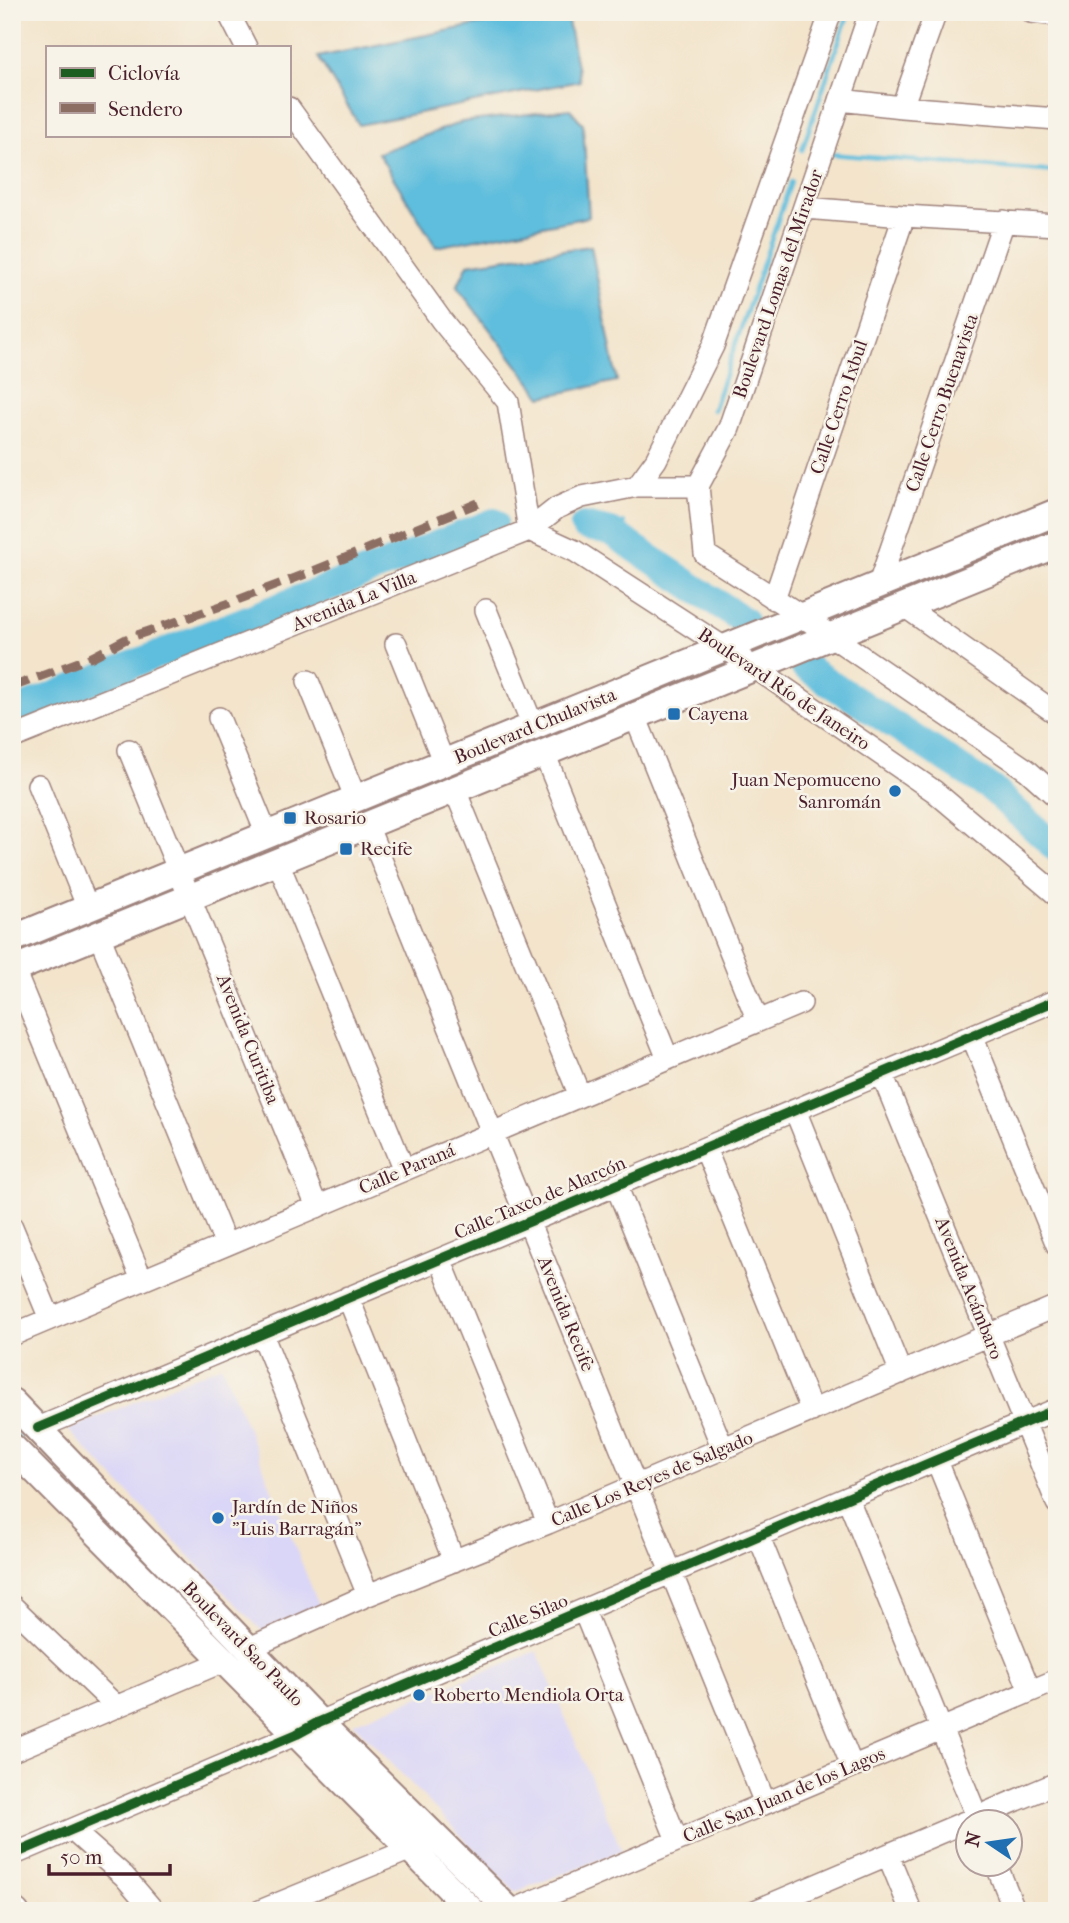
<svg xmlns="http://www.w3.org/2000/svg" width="1069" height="1923" font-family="'IM FELL French Canon',serif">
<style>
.built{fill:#dad6f7}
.water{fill:#5fbedd;stroke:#546e84;stroke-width:2}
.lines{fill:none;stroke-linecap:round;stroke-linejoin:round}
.stream{stroke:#5fbedd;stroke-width:4.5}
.river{stroke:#5fbedd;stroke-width:28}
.minor-casing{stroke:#9e827b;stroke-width:24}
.major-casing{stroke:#9e827b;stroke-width:30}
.minor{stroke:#fff;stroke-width:21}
.major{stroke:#fff;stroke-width:26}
.quiet{stroke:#8d6e63;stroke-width:9;stroke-dasharray:18 9;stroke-linecap:butt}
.cycleway-casing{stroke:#f7f3e8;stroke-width:15}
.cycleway{stroke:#1b5e20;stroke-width:10}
.poi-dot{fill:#1f6fb2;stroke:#f7f3e8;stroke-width:2.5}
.labels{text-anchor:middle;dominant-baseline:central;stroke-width:5;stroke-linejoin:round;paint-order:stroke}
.street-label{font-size:19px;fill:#4a1f2b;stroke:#f7f3e8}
.poi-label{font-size:19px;fill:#4a1f2b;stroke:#f7f3e8;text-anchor:start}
</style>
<rect width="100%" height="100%" fill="#f7f3e8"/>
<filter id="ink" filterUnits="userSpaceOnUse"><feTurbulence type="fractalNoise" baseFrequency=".0143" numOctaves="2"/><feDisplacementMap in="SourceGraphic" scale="14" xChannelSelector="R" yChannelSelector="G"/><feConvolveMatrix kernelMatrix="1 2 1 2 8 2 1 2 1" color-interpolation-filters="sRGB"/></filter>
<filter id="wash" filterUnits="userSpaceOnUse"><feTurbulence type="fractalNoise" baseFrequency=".00686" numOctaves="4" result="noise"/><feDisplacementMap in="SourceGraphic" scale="28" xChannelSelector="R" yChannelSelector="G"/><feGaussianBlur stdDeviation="1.57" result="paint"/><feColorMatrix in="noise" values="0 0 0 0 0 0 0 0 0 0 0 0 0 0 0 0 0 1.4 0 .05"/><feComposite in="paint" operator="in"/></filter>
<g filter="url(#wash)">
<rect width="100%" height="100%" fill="#f3e4cb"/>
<path class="built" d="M222,1365L319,1606L262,1631L68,1430Z
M537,1651L622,1851L515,1892L353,1723Z"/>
<path class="water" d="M540,12H566L580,81L359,125L318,57Z
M570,109L583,124L589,217L436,247L378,153L462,122Z
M591,246L617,381L542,397L457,287L468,264Z"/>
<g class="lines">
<path class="stream" d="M802,150L849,12
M830,154L1057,172
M713,410L791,182
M611,532L624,523
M12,1431L19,1438
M479,1901L489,1911"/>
<path class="river" d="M584,526L611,532L744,621
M804,666L992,789L1057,849
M12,712L494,522"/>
</g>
</g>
<g filter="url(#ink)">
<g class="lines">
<g class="minor-casing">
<path id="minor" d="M228,12L246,47
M870,12L729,428L698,486L705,554L802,616L1027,770L1057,797
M1031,12L1057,15
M840,100L902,107L1057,119
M902,107L936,12
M289,108L442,321L508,402L529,530
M805,208L904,216L1057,225
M637,486L656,460L713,346L831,12
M529,530L575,551L754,667L934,791L1057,895
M879,584L1004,221
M774,599L904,216
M904,606L1057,714
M486,610L533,726
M396,644L444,763
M308,681L356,799
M635,716L758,1021
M219,718L267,835
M12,738L529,530L557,508L582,497L637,486H698
M129,750L317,1207
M544,753L668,1059
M38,785L88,908
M455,790L580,1096
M367,825L765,1803
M278,862L404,1170
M99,935L226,1245
M14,970L142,1280
M972,1036L1057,1245
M882,1074L1057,1503
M795,1110L901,1373
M705,1148L812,1411
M616,1185L723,1449
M12,1227L50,1319
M440,1259L548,1523
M348,1297L454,1561
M262,1334L368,1595
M12,1335L801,1003
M38,1428L1057,1000
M937,1461L1030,1691
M848,1499L979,1822
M759,1537L852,1766
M12,1606L117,1707
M584,1611L677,1840
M247,1649L368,1595L548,1523L1057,1306
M12,1751L224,1661
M72,1830L124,1876L154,1911
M12,1855L297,1734L319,1722L1057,1409
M888,1855L911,1911
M996,1864L1015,1911
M12,1906L18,1911
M260,1911L411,1849
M511,1911L1057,1680
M755,1911L1057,1783"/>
</g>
<g class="major-casing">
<path id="major" d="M12,939L1057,512
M12,970L1057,544
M12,1402L319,1722L510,1911
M12,1447L472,1911"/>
</g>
<use href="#minor" class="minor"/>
<use href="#major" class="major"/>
<path class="quiet" d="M12,687L92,657L126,639L227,604L311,572L478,503"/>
<g class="cycleway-casing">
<path id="cycleway" d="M38,1428L1057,1000
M12,1855L297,1734L319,1722L1057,1409"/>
</g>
<use href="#cycleway" class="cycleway"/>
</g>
</g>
<g class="poi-dot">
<rect x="667" y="707" width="14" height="14" rx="3.5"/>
<circle cx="895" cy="791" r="7"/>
<rect x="283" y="811" width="14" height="14" rx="3.5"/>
<rect x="339" y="842" width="14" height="14" rx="3.5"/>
<circle cx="218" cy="1518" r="7"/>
<circle cx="419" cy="1695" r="7"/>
</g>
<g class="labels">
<g class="street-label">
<text transform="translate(778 284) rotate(-71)">Boulevard Lomas del Mirador</text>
<text transform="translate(942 403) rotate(-71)">Calle Cerro Buenavista</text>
<text transform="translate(839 407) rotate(-71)">Calle Cerro Ixbul</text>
<text transform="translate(354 601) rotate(-22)">Avenida La Villa</text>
<text transform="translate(784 689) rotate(34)">Boulevard Río de Janeiro</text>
<text transform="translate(535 726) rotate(-22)">Boulevard Chulavista</text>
<text transform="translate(248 1039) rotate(68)">Avenida Curitiba</text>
<text transform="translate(407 1169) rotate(-23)">Calle Paraná</text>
<text transform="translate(540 1198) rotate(-23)">Calle Taxco de Alarcón</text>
<text transform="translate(969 1288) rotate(68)">Avenida Acámbaro</text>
<text transform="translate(566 1314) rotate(68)">Avenida Recife</text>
<text transform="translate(652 1479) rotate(-23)">Calle Los Reyes de Salgado</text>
<text transform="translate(528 1616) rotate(-23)">Calle Silao</text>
<text transform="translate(243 1644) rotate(46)">Boulevard Sao Paulo</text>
<text transform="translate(784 1795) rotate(-23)">Calle San Juan de los Lagos</text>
</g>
<g class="poi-label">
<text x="688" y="714">Cayena</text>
<text x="881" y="780" text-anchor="end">Juan Nepomuceno<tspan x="881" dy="22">Sanromán</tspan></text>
<text x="304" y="818">Rosario</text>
<text x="360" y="849">Recife</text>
<text x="232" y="1507">Jardín de Niños<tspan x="232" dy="22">"Luis Barragán"</tspan></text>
<text x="433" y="1695">Roberto Mendiola Orta</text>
</g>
</g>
<rect width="1069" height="1923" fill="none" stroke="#f7f3e8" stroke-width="42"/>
<rect x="46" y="46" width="245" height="91" fill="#f7f3e8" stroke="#b29e9c" stroke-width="2"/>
<rect x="60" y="68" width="35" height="10" fill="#1b5e20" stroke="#b29e9c" stroke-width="2"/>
<text x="108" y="80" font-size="21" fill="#4a1f2b">Ciclovía</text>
<rect x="60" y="103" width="35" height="10" fill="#8d6e63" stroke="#b29e9c" stroke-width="2"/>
<text x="108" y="116" font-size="21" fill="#4a1f2b">Sendero</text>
<g transform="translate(989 1843) rotate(283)"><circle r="33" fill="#f7f3e8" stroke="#b29e9c" stroke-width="2"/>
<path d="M0-5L12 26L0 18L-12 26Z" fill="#1f6fb2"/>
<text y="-10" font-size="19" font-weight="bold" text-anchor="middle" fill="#4a1f2b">N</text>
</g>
<path d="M49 1864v10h121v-10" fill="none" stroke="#4a1f2b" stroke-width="3.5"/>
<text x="60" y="1864" font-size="21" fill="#4a1f2b" stroke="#f7f3e8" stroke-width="5" paint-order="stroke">50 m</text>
</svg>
